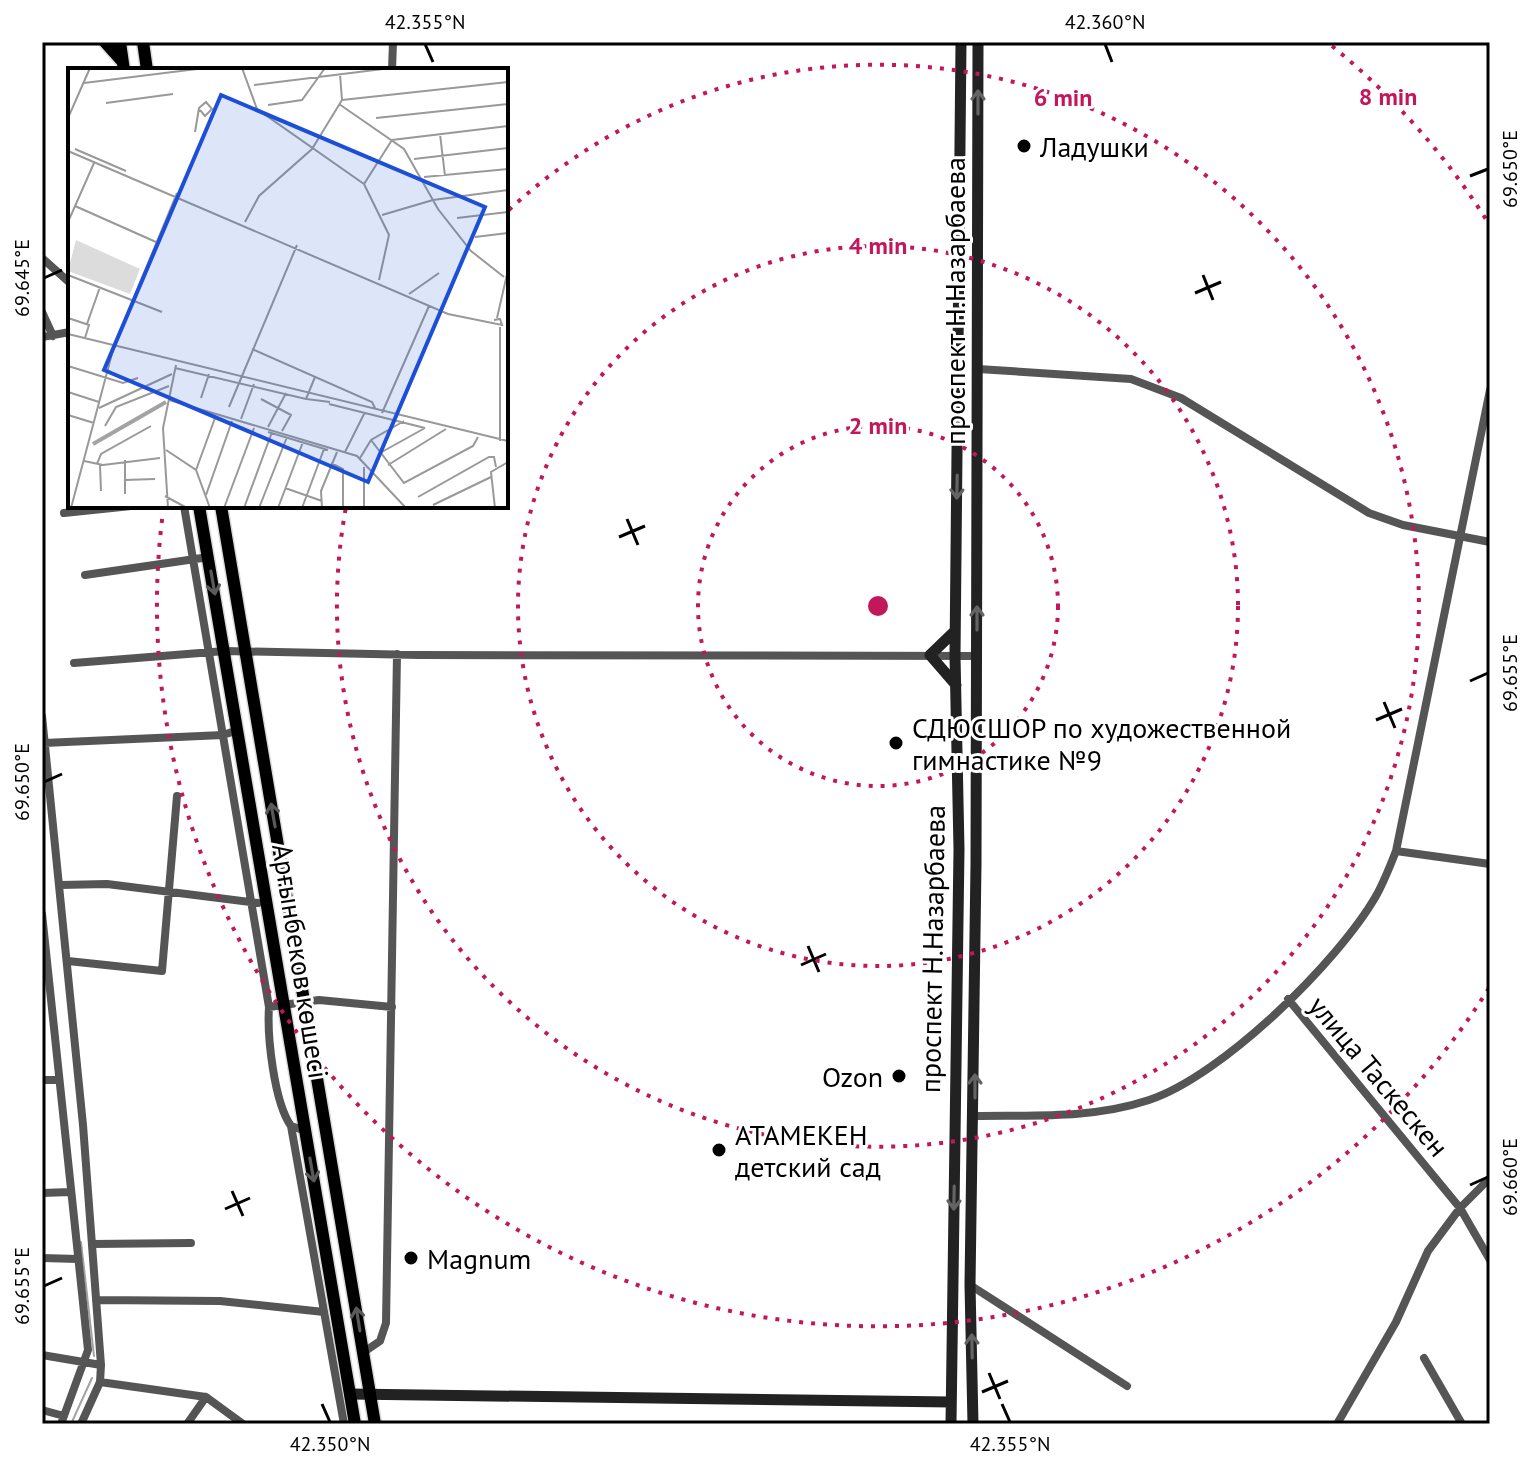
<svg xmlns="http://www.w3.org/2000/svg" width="1532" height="1466" font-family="'PT Sans',sans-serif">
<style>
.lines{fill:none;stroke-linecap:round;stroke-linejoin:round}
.stream{stroke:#a3a3a3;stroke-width:2}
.primary-casing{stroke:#dbdbdb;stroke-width:15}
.street{stroke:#555;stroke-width:8}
.secondary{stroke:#222;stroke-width:11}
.primary{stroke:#000;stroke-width:12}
.oneway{stroke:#646464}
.oneway2{stroke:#595959}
.ticks{fill:none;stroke:#000;stroke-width:3}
.ring{fill:none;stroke:#c2185b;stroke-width:4;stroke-dasharray:4 8}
.poi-dot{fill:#000;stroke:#fff;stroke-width:3}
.labels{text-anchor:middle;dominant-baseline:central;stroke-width:6;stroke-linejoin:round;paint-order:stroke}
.poi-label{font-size:28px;fill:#000;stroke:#fff;text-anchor:start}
.street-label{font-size:28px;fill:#000;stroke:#fff}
.inset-river{fill:none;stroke:#a3a3a3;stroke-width:4}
.inset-road{fill:none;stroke:#999;stroke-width:2}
.view{fill:#1d4ed8;fill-opacity:0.15;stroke:#1d4ed8;stroke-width:4}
.inset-edge{fill:none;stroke:#000;stroke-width:4}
.centre{fill:#c2185b;stroke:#fff;stroke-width:4}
.ring-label{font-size:24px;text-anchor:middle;font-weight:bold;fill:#c2185b;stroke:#fff;stroke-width:6;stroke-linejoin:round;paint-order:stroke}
.neatline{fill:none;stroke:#000;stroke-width:3}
.ticks-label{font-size:20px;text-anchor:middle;fill:#000}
</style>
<rect width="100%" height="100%" fill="#fff"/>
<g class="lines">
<path class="stream" d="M81,1242L94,1356
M71,1424L92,1378"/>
<g class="primary-casing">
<path id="primary" d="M105,42L122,61
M120,42L124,70
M143,42L147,70
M199,506L355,1424
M221,506L375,1424"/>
</g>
<path class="street" d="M392,70L393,42
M42,258L70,283
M42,312L53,336
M42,337L70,332
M978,369L1131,379L1181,398L1369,513L1403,525L1490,542
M184,506L269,1007
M64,513L131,506
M85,575L209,557
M74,663L225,651L419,655L977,656
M42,716L83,1125L101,1365L100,1382L81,1424
M44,743L223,735L238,730
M1396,851L1490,390
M60,885L107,884L258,903
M42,914L88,1350L61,1424
M68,961L162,971L177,796
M1288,999L1460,1208L1490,1260
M42,1080H59
M974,1116C1033,1115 1092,1119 1149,1100C1222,1076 1338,962 1376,896C1384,882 1390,866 1396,851L1490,864
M291,1126L344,1424
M306,1131L291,1126C274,1102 267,1036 269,1007L319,1000L392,1007
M42,1193L70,1192
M92,1244L191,1243
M42,1258L78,1259
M970,1285L1127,1386
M96,1300L220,1301L324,1312
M364,1352L380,1341L386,1323L397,654
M42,1355L101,1365
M1424,1358L1462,1424
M100,1382L206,1397L243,1424
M42,1410L64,1416
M187,1424L206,1397
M1337,1424L1396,1322L1428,1251L1460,1208L1490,1178"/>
<path class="secondary" d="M955,631L930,655L956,685
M350,1394L951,1402
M951,1424L959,849L955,656L961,42
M973,1424L970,1285L976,864L978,42"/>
<use href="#primary" class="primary"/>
</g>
<defs><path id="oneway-shaft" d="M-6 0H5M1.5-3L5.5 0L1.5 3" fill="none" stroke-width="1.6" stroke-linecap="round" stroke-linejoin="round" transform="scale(2)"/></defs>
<g class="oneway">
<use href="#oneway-shaft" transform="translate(978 102) rotate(-90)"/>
<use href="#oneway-shaft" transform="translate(957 487) rotate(91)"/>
<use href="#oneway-shaft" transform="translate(977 618) rotate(-90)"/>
<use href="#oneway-shaft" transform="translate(975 1086) rotate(-90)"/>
<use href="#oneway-shaft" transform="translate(954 1198) rotate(91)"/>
<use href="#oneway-shaft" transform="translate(972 1346) rotate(-91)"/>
</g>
<g class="oneway2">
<use href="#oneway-shaft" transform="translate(213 583) rotate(80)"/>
<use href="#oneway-shaft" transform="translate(273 815) rotate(-100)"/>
<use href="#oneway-shaft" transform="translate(312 1170) rotate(80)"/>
<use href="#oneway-shaft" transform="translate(358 1319) rotate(-99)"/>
</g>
<path class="ticks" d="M425,44L433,62M1105,44L1112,62M1470,176L1488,169M1203,275L1213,300M44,278L62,270M1195,293L1221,282M627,519L638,545M619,537L645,526M1470,681L1488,673M1384,702L1395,728M1376,720L1402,709M44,782L62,774M808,946L819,972M801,965L826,954M1470,1185L1488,1177M232,1191L243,1216M225,1209L250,1198M44,1286L62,1278M989,1373L1000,1399M982,1392L1008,1381M322,1404L330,1422M1002,1404L1010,1422"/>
<g class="ring">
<circle cx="878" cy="606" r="180"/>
<circle cx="878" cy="606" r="360"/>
<path d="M509 210A541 541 0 1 1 346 507"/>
<path d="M1489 988A721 721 0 0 1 163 512M1332 46A721 721 0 0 1 1489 224"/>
</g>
<g class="poi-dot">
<circle cx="1024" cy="146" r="8"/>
<circle cx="896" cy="743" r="8"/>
<circle cx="899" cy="1076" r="8"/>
<circle cx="719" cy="1150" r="8"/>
<circle cx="411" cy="1258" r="8"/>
</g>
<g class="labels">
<g class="poi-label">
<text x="1040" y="146">Ладушки</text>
<text x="912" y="727">СДЮСШОР по художественной<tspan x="912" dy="32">гимнастике №9</tspan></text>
<text x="883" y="1076" text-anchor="end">Ozon</text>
<text x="735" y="1134">АТАМЕКЕН<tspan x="735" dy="32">детский сад</tspan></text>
<text x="427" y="1258">Magnum</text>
</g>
<g class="street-label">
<text transform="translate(954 301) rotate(-90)">проспект Н.Назарбаева</text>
<text transform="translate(932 949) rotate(-89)">проспект Н.Назарбаева</text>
<text transform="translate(301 961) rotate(81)">Арғынбеков көшесі</text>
<text transform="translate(1379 1076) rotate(50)">улица Таскескен</text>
</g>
</g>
<g transform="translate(68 68)">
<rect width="440" height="440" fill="#fff"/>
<path d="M8,172L72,201L62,226L0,203Z" fill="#dcdcdc"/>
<path class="inset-river" d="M25,376L98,334"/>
<path class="inset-road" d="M174,0L189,41L296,116M16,15L137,0M186,17L323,0M274,32L440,14M38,35L105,26M271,36L336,81L370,141L403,183L436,209M200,37L234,32L257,0M0,50L22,0M308,50L440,36M127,64L131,40L138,34L144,41L137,48L132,42M372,66L377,108M7,81L58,103M0,83L380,246L434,257L432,251L426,252M346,91L440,80M356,109L440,101M7,138L88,174M314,147L365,132L440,122M389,150L440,144M177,154L191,128L244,81L274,32L272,6M407,169L440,165M0,170V154L26,95M0,207L94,244M311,212L321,167L296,116L324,72L440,58M341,226L371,205M0,250L21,257L17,270M429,250L440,202M19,256L32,219M432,259V373M0,266L440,373M184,281L304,334L307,340M0,298L55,315L70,310M107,300L238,331M247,309L238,331L262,334M0,324L31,334M133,330L141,306M193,331L223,347L214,363M101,332L289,388L338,440M261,336L357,360M161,339L229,177M31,340L104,306M314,345L361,238M0,347L26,355M173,351L186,316M37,358L48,339L101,318M200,359L218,325M200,364L260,382M303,372L336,415L405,378L410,369M98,382L128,402L142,440M277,384L297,344M312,385L357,360M292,390L303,372L336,353M57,392V426M16,393L35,397L92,390M263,395L275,401V440M29,396L33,386L83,358M32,397L33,423M320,397L378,361M296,399V440M128,402L147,350M57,412L87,411M217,420L254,433M138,427L164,353M97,428L119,440M350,429L421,389H426L428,399M365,437L423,409M3,440L46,278L109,125M100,440L95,360L108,297M156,440L186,360M176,440L204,364M191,440L219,369M210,440L235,374M234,440L256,381M254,440L253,423L269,384M427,440L423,404L440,394"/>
<path class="view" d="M153,27L417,139L300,414L36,302Z"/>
<rect width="440" height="440" class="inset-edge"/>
</g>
<circle cx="878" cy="606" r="12" class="centre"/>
<g class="ring-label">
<text x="1388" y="105">8 min</text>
<text x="1063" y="106">6 min</text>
<text x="878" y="254">4 min</text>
<text x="878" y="434">2 min</text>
</g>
<rect width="1532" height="1466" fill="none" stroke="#ffffff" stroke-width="88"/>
<rect x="44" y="44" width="1444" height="1378" class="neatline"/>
<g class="ticks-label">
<text x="425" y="29">42.355°N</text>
<text x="1105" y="29">42.360°N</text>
<text transform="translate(1510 169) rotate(-90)" y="7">69.650°E</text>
<text transform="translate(22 278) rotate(-90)" y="7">69.645°E</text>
<text transform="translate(1510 673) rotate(-90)" y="7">69.655°E</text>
<text transform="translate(22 782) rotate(-90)" y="7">69.650°E</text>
<text transform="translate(1510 1177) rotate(-90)" y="7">69.660°E</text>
<text transform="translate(22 1286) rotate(-90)" y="7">69.655°E</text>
<text x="330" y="1451">42.350°N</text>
<text x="1010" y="1451">42.355°N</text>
</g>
</svg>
